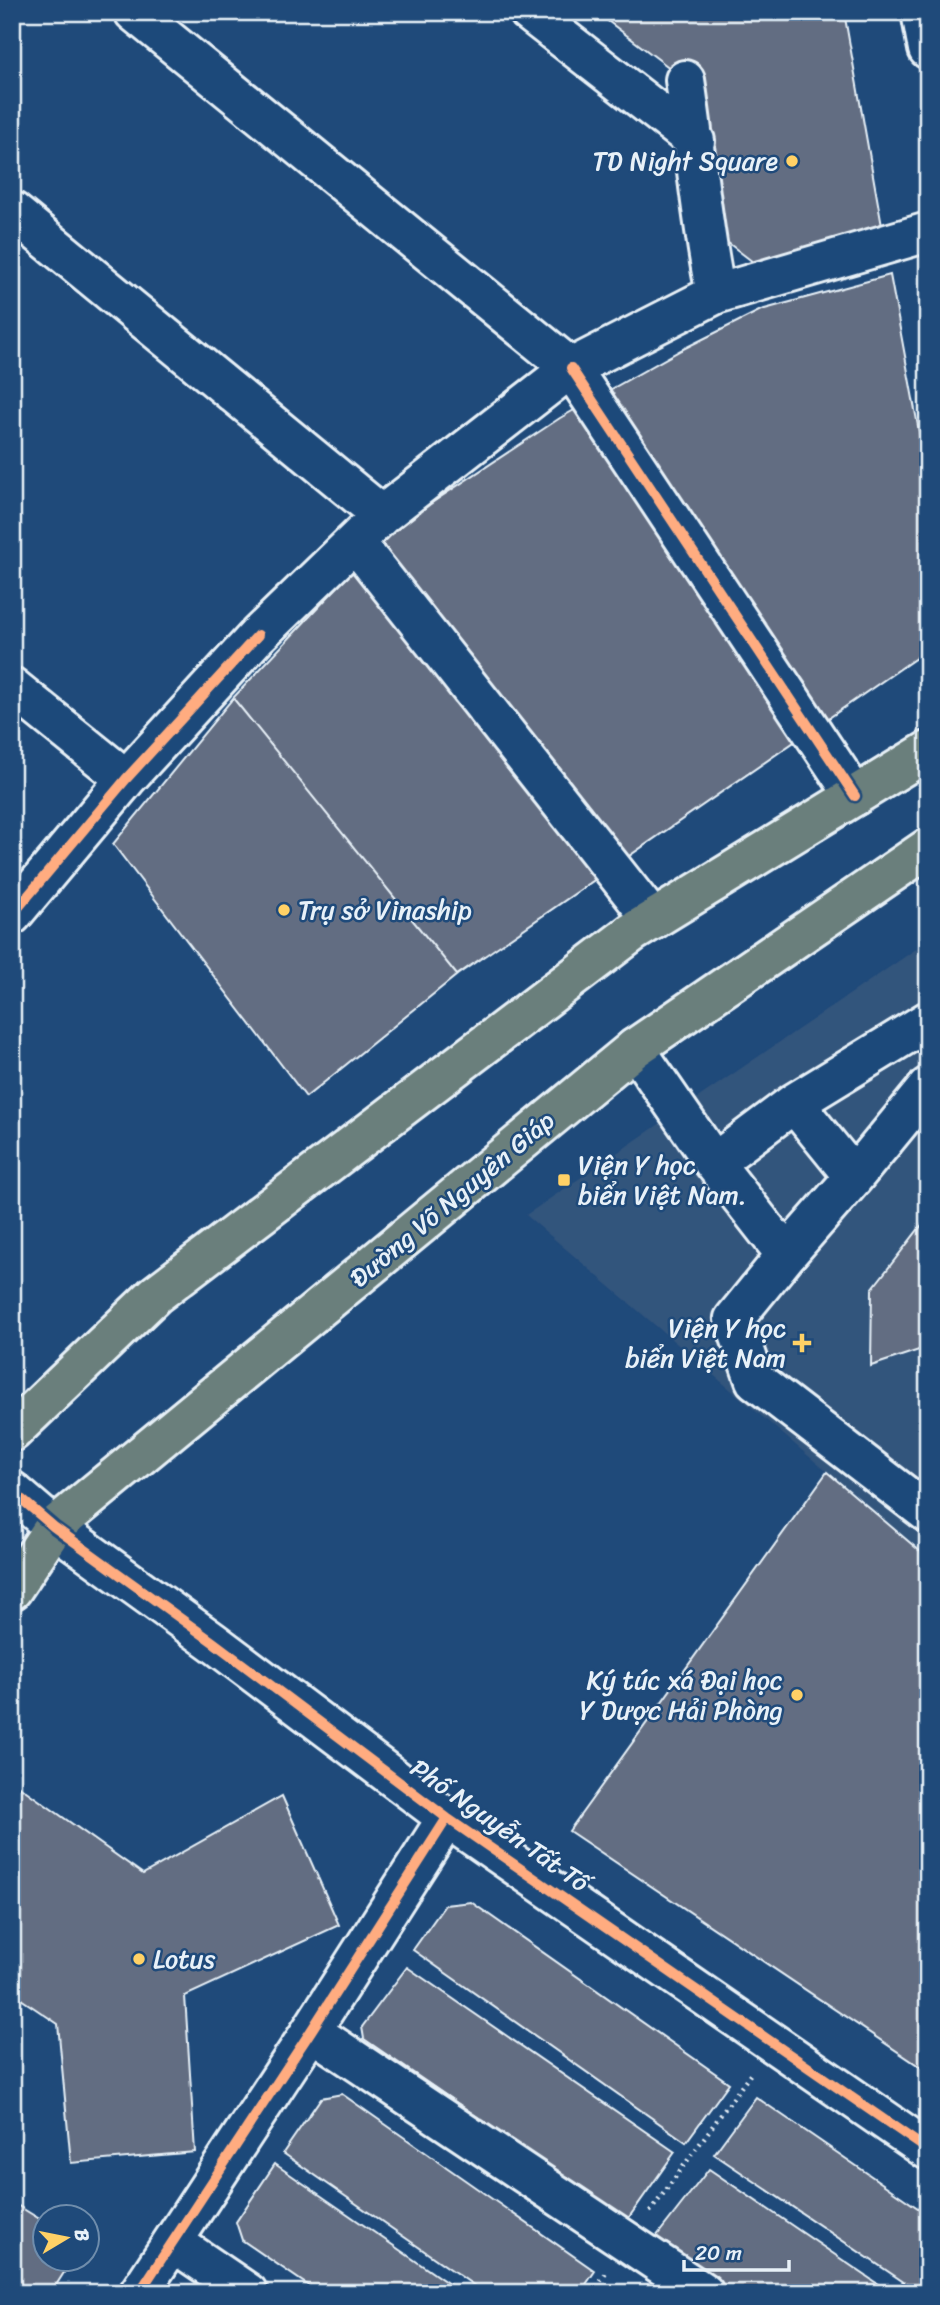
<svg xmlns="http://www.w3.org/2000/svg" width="940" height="2305" font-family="Sriracha,sans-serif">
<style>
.built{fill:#33547c}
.building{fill:#626d82;stroke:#e8f1f8;stroke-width:2}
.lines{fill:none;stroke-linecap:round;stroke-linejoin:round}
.minor-casing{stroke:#e8f1f8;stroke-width:44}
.major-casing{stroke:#e8f1f8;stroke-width:44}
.path{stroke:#e8f1f8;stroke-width:4.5;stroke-dasharray:2 5;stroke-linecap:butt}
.minor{stroke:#1f4a7a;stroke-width:38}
.major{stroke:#6b7f7c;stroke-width:38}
.cycleway-casing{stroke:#1f4a7a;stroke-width:15}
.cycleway{stroke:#ffac80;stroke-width:10}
.poi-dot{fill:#ffd166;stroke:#1f4a7a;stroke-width:2.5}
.labels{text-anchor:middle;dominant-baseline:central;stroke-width:5;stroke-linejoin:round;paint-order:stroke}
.poi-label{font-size:26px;fill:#e8f1f8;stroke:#1f4a7a;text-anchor:end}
.street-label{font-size:26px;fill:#e8f1f8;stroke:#1f4a7a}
</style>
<rect width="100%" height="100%" fill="#1f4a7a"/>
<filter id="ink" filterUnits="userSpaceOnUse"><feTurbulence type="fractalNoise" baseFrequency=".0143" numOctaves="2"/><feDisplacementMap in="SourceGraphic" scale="14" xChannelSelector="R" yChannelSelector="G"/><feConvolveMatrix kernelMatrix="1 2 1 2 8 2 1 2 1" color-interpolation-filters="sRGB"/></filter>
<g filter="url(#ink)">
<path class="built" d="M928,941V1558L526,1215Z"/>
<path class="building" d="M596,12H844L882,226L753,262L723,239L708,97Z
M890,275L928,480V645L923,653L457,975L233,698L392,529L560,418L681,350L761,310Z
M233,698L457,975L306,1097L113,844Z
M928,1217V1347L871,1366L872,1289Z
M827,1472L928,1558V2072L569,1831Z
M19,1786L143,1874L282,1796L339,1925L185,1996L195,2152L71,2163L58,2024L12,1993V1797Z
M471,1902L729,2083L686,2142L413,1950L445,1905Z
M407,1967L675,2152L627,2220L364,2039L362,2027Z
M342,2094L595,2271L580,2293H485L283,2153L321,2098Z
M756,2097L928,2215V2293H920L714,2154Z
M275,2164L462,2293H319L242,2240L236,2222Z
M709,2169L891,2293H733L656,2237Z
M12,2202L46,2223V2260H72L51,2293H12Z"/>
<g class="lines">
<g class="minor-casing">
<path id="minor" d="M134,12L571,368L855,796
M529,12L695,141
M921,12L928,49
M12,211L382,515
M716,294L928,232
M355,542L653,920
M12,687L126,779
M12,915L126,779L258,635L382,515L571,368L716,294C701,223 696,151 685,80
M635,1048L714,1163L786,1255L734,1319L755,1380L928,1513
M794,1103L854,1177
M714,1163L794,1103L928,1021
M786,1255L854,1177L928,1087
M12,1491L54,1527L213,1642L447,1818L928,2150
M311,2031L704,2293
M173,2242L248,2293
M139,2293L311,2031L447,1818"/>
</g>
<g class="major-casing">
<path id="major" d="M12,1432L155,1295L633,932L928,751
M12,1590L54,1527L635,1048L928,848"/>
</g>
<path class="path" d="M650,2212L752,2072
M593,2293L608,2270"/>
<use href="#minor" class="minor"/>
<use href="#major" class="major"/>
<g class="cycleway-casing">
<path id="cycleway" d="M571,368L855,796
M12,915L126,779L258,635
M12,1491L54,1527L213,1642L447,1818L928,2150
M139,2293L311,2031L447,1818"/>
</g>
<use href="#cycleway" class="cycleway"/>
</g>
</g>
<g class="poi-dot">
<circle cx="792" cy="161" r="7"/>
<circle cx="284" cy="910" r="7"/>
<rect x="557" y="1173" width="14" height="14" rx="3.5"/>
<path d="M798.5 1332.5h7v7h7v7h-7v7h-7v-7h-7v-7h7z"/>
<circle cx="797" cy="1695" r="7"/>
<circle cx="139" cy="1959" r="7"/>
</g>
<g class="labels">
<g class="poi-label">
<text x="778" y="161">TD Night Square</text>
<text x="298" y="910" text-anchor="start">Trụ sở Vinaship</text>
<text x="578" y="1165" text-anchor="start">Viện Y học<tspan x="578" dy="30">biển Việt Nam.</tspan></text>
<text x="786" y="1328">Viện Y học<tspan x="786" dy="30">biển Việt Nam</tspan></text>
<text x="783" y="1680">Ký túc xá Đại học<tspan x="783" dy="30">Y Dược Hải Phòng</tspan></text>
<text x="153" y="1959" text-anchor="start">Lotus</text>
</g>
<g class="street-label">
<text transform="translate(452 1199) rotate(-40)">Đường Võ Nguyên Giáp</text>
<text transform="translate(500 1825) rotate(35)">Phố Nguyễn Tất Tố</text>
</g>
</g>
<rect width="940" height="2305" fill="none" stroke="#1f4a7a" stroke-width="42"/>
<rect x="21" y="21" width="898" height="2263" fill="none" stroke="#e8f1f8" stroke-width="2.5" filter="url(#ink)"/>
<g transform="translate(66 2238) rotate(80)"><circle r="33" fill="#1f4a7a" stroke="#6f8dac" stroke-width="2"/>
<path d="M0-5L12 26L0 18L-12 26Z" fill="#ffd166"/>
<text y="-10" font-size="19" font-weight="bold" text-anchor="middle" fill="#e8f1f8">B</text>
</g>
<path d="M684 2260v10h105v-10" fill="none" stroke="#e8f1f8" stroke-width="3.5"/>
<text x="695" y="2260" font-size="21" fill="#e8f1f8" stroke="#1f4a7a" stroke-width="5" paint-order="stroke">20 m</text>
</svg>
